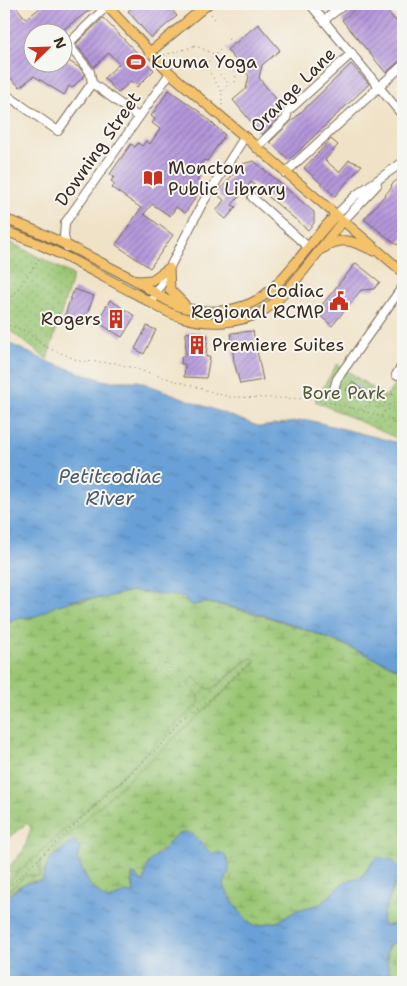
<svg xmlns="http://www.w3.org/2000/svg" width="407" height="986" font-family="'Shantell Sans',sans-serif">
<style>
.green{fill:url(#green-dots);stroke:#6a7848}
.wetland{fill:url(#wetland-marsh);stroke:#6a7848}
.water{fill:url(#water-ripples);stroke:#52657a}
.building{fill:url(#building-hatch)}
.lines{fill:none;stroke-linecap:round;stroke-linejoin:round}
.minor-casing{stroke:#7a6a59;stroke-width:10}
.major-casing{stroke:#7a6a59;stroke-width:11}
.path{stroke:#7a6a59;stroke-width:1;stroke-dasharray:1 4;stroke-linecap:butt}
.minor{stroke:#fff;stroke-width:8}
.major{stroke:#f3c26a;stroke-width:9}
.labels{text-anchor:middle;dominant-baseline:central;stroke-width:4;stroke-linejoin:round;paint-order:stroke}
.poi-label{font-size:18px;fill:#3b2a1e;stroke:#f6f6f2;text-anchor:start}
.street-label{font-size:18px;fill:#3b2a1e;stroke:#f6f6f2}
.park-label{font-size:18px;fill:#585938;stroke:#f6f6f2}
.water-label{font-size:19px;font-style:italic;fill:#4d5968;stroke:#f6f6f2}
</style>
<defs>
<pattern id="green-dots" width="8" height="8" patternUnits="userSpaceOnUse" patternTransform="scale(1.25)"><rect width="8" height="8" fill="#9ac673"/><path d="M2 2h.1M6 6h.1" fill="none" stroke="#7fa15e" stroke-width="1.8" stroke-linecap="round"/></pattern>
<pattern id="wetland-marsh" width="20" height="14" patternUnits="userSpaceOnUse" patternTransform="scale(1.25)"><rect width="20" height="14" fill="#9ac673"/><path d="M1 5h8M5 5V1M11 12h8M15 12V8" fill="none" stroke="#7fa15e"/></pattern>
<pattern id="water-ripples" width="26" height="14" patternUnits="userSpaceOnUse" patternTransform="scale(1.25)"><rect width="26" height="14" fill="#69a0d7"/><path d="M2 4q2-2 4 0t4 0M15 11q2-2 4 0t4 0" fill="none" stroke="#5883ae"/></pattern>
<pattern id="building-hatch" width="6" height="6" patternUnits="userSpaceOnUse" patternTransform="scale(1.25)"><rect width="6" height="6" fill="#b497db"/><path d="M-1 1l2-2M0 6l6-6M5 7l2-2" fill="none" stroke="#947bb1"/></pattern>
</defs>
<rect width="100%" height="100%" fill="#f6f6f2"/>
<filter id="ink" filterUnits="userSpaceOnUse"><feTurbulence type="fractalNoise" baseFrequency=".02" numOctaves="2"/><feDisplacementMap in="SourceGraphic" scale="10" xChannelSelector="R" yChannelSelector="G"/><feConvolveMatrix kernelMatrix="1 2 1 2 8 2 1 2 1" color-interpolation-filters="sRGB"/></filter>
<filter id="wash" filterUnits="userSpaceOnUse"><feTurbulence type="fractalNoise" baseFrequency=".0096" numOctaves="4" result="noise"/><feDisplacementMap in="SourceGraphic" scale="20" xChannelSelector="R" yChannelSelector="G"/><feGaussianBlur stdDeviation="1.12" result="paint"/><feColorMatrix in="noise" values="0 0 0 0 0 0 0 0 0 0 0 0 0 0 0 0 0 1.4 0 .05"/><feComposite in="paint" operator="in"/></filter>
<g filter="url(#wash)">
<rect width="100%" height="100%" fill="#f0e2c6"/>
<path class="green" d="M4,239L73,275L47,359L4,326Z
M337,364L386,397L403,372V441L315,401Z
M252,657L256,661L253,666L39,865L40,876L36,877L27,874L4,895V886L198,704L200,698L187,683L194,677L205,688L216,687Z"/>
<path class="wetland" d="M132,591L180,595L184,597L186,603C196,604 203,602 212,604C279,616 342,643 403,671V923L384,926L382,918L398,875L371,863L363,876L344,882L321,904L297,910L277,922L254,926L245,918L227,894L211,853L200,842C166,846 152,845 144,883L139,881L136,874L132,881L134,893L119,895L107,901L90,885L77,859L80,848L68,845C63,851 54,852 50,859C45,867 46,875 41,882C22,881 17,887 4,899V895L25,876H40V861L256,663L255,659L250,658L212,689L205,688L194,677L187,683L200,698L198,704L4,886V883L11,874L7,869L24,850L31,828L27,823L4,841V626L18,618H30L64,602L103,598Z
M403,936V982H393L387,966L388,947Z"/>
<path class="water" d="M4,341L51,363L106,381H138L260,427L308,420L403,444V671C344,644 272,611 207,603C201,602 196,606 189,605L184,597L132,591L103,598L79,599L55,606L37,616L18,618L4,626Z
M186,832L192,834L211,853H223C232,864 230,872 224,884C229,899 241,915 254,926L277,922L297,910L321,904L344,882L363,876L376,857L393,860L399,868L398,875L382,918L385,926L403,923V936L388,946C385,960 389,969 393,982H4V899L23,884L42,880L49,860L73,841H76L80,848L77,859L90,885L108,901L125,892L134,893L132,873L144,883C146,876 145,870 148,864C152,858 155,857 160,853C170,844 171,834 186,832Z"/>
<g id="blocks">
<path class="building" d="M4,4H14L26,19L45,4H98L60,32H32V62H62V57L80,68L85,75L72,88L69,86L64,95L34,76L20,87L4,72Z
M137,4H157L159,7L167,4L177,16L151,38L128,11Z
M362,4H381L396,21L403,15V58L386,73L342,20Z
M103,18L154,70L137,87L131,81L118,93L104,78L119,64L109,53L94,67L76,44Z
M258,24L280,50L262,65L259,78L281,105L272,112L279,118L262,135L233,100L246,89L249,76L227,50Z
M351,64L369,84L289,160L270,142Z
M169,90L200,112L225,135L207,161L204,160L195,172L200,176L197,180L201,183L197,188L200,191L185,213L176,207L170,216L152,204L144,214L173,235L150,268L116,245L141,208L112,188L115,184L111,181L114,177L110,174L131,144L135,147L138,143L142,146L146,141L150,144L160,129L152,123L155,119L151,116Z
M331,139L338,145L325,160L339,172L349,160L362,165L335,196L304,168Z
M254,161L314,212V223L308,230L251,182L232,205L236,207L226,219L216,211L224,200L219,196V191L242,164Z
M403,175V238L397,245L364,219L392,187L391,185Z
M356,263L380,282L374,289L361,290L332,326L316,312Z
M74,289L94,296L82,327L63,320Z
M110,300L135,316L122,337L97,322Z
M147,326L156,330L144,354L135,349Z
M253,331L263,380L240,384L234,362L231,333Z
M197,332L208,335L206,357H210L206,378L184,377L185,364H181L182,356H185L186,333Z
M352,382L366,393L360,400L346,390Z"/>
</g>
</g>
<g filter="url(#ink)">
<use href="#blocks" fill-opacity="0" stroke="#7a6a59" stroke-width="1"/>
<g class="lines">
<g class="minor-casing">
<path id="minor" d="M310,4L403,116
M324,20L345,4
M92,83L90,72L68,44L107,6
M92,83L138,117
M4,93L58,131L92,83
M256,148L286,119L288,111L352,53
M285,173L403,65
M252,197L307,246
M336,215L356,195L403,162
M343,221L377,185
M67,247L64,237L65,223L170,73
M152,302L202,204L244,138
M396,375L403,364
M334,389L337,379L403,286"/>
</g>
<g class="major-casing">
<path id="major" d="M105,4L170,73L403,272
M149,53L208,4
M4,219C48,233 93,259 135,280C150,289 168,304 185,308C208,314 237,312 259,299C283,284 314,237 336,215
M4,231C49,245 91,271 134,293C149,301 165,313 181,317C207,325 242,325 266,309C292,291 321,246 343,221
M324,248C343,235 355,242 374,251
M169,268L170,290L184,304
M138,281L152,280L169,268"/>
</g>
<path class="path" d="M41,4L42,6
M211,14L217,22
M194,45L214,54L216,58L225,61L236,75L235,83L230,84C221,78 214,69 216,58
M164,55L193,47L195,43
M236,64L238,62
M205,65L222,92
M180,66L205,65L228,42L229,37
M222,105V92L229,83
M4,247L10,243
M4,309L39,259L44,257
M4,324L24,330L44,346L80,361L116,363L229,397L314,399L360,410L403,424
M391,391L397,398L403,400
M385,398V403L376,406V409L396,403
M397,406H403
M361,410L373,401L394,394
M381,416L385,411L396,406
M390,419L403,432
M4,891L249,663"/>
<use href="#minor" class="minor"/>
<use href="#major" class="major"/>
</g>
</g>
<defs>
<g id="stadium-bare" transform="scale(1.5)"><path d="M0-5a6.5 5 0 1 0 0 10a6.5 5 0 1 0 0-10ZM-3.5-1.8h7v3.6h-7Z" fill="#c8321e" stroke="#f6f6f2" stroke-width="2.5" paint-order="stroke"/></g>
<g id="library-bare" transform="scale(1.5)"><path d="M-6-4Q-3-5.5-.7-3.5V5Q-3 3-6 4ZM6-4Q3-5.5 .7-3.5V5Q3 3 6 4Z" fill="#c8321e" stroke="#f6f6f2" stroke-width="2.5" paint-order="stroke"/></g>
<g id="civic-bare" transform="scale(1.5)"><path d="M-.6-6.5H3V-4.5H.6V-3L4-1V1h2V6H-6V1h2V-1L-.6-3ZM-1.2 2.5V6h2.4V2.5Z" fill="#c8321e" stroke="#f6f6f2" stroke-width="2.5" paint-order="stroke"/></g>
<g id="building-bare" transform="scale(1.5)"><path d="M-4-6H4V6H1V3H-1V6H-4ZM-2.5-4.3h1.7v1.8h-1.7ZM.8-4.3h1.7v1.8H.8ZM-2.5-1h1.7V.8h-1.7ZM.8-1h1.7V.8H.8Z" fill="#c8321e" stroke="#f6f6f2" stroke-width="2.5" paint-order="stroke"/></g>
</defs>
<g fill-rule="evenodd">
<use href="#stadium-bare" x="136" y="62"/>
<use href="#library-bare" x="153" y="178"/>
<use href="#civic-bare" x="339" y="301"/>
<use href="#building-bare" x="116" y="319"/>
<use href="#building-bare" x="197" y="345"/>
</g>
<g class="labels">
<g class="poi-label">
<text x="151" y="62">Kuuma Yoga</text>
<text x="168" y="168">Moncton<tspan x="168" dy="21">Public Library</tspan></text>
<text x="324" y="291" text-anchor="end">Codiac<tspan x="324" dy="21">Regional RCMP</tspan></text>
<text x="101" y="319" text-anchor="end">Rogers</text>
<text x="212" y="345">Premiere Suites</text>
</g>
<g class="street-label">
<text transform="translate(293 90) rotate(-45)">Orange Lane</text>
<text transform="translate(98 149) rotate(-55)">Downing Street</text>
</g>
<g class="park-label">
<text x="344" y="393">Bore Park</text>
</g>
<g class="water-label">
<text x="110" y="476">Petitcodiac<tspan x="110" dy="22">River</tspan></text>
</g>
</g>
<rect width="407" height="986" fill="none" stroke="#f6f6f2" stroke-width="20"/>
<g transform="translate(48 48) rotate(67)"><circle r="24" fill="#f6f6f2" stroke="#aba49d"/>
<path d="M0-4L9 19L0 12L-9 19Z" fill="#c8321e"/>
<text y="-8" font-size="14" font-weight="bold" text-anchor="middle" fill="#3b2a1e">N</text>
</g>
</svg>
